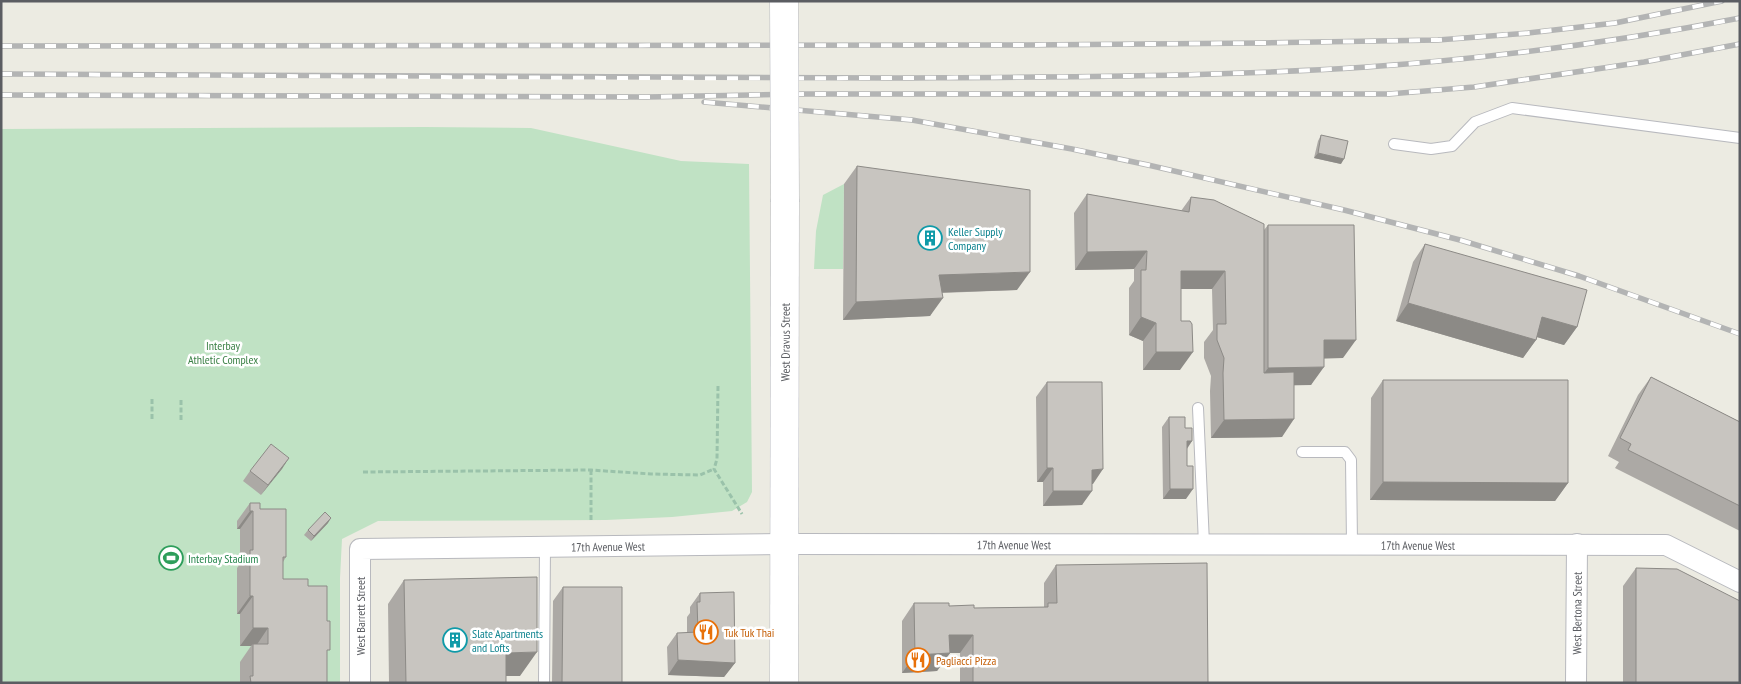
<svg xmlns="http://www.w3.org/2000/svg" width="1741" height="684" font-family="'PT Sans Narrow',sans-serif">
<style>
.green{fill:#c0e2c4}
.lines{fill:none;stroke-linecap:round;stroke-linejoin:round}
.lane-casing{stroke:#b8b9be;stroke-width:12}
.street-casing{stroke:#b8b9be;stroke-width:22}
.secondary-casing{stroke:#b8bac0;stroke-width:29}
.path{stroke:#9ac2aa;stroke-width:3;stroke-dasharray:5 2.5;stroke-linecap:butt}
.lane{stroke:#fff;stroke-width:10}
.street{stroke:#fff;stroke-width:20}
.secondary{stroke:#fff;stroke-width:28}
.rail-casing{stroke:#b3b4b4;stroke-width:5.5}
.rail{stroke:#fff;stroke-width:4;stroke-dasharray:11;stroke-linecap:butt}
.secondary-bridge-casing{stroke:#b8bac0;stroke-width:29;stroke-linecap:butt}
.secondary-bridge{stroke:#fff;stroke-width:28}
.wall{fill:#aca9a5}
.shaded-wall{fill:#8c8a86}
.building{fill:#c8c5c0;stroke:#8c8a86}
.labels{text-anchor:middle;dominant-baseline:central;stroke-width:5;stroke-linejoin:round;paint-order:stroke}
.culture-label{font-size:12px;fill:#0d838f;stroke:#fff;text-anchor:start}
.street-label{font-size:12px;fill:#5b5d62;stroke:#fff}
.park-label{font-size:12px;fill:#3b8046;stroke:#fff}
.leisure-label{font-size:12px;fill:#27864d;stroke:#fff;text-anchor:start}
.food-label{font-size:12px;fill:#c56008;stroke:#fff;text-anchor:start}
</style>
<rect width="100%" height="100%" fill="#ecebe2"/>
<path class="green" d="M425,127L531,128L681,161L749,164L752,492L747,502L732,511L672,517L606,520L378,521L342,539L340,578V683H1V129Z
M844,184L843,269H814L816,231L823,195Z"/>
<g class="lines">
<g class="lane-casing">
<path id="lane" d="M1394,144L1431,149L1452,146L1475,122L1512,108L1740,138
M1198,408L1204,544
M1302,452H1345L1351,460L1352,544
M544,683L545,547"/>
</g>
<g class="street-casing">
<g id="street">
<path id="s1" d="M360,683V549L785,544L1666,545L1740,582"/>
<path id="s2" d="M1576,683L1577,544"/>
</g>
</g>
<g class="secondary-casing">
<g id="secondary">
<path id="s3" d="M784,683L785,202"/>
</g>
</g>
<path class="path" d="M718,386L717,459L714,469L742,514
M152,399V419
M181,420V398
M591,470V522
M363,472L591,470L651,474L700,475L714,469"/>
<use href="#lane" class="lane"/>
<use href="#street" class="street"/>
<use href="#secondary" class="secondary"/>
<g class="rail-casing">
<path id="rail" d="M1,46L1027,45L1262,43L1438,40L1528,33L1615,23L1722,1
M1,74C299,76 597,79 894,78C1052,77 1209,77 1367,67C1492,58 1617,42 1740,18
M1,95L647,97L805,94H1389L1474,87L1644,62L1740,44
M704,102L912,120L1072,149L1148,165L1344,210L1460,240L1579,276L1740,334"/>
</g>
<use href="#rail" class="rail"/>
<g class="secondary-bridge-casing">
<path id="secondary-bridge" d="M784,1L785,202"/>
</g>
<use href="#secondary-bridge" class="secondary-bridge"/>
</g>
<path class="wall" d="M1321,135L1341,164L1314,158L1318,141Z
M857,166L1017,290L942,293L930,316L843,320L844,184Z
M1087,194L1181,211L1191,197L1264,230L1268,225L1343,358H1324L1311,385H1294L1282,437L1211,438L1210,391L1211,376L1204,358V342L1213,330L1212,289H1181L1180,370H1143V341L1129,335V288L1134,281V269L1075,270L1074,213Z
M1425,244L1577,327L1564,345L1537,337L1536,340L1523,358L1396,321L1413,262Z
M1651,377L1740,422V531L1615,468L1619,462L1608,456L1638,395Z
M1383,380L1568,483L1555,501L1370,500L1371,398Z
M1047,382L1093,484H1092L1082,505L1043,506V482H1037L1036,397Z
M1169,417L1185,428L1192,441L1187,449L1186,499H1163L1162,427Z
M289,458L261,495L243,481L250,471Z
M250,503L260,509L286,557L283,562V579L308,586L327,653V683H240V662L251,646H240V614H237V568L240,564V529H237V521Z
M328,523L311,541L304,535L308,530Z
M1056,565L1208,683H960V653H950L937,671L902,673V621L914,603L974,608L1044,607V583Z
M1636,568L1740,683H1623V586Z
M404,580L520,676H506V683H389L388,604Z
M563,587L622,683H552L553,601Z
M700,593L735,663L724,677L668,675L667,647L677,633H687V617L690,613V607Z"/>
<path class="shaded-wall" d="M1318,153L1344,159L1341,164L1314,158Z
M1147,251L1134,269L1075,270L1087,252Z
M1181,271H1225L1212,289H1168Z
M1030,272L1017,290L926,293L939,275Z
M943,298L930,316L843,320L856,302Z
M1408,303L1536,340L1523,358L1396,321Z
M1141,317L1156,323L1143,341L1129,335Z
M1542,317L1577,327L1564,345L1530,335Z
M1324,340H1356L1343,358L1311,359Z
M1156,352H1193L1180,370H1143Z
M1324,367L1311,385L1255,386L1268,368Z
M1294,419L1282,437L1211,438L1224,420Z
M1187,441H1192L1185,451Z
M289,458L282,469L261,495L268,485Z
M1047,468H1053L1043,482H1037Z
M1103,469L1093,484H1082L1092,470Z
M1383,482L1568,483L1555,501L1370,500Z
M1170,489H1193L1186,499H1163Z
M1053,491H1092L1082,505L1043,506Z
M250,511H253L240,529H237Z
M331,518L328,523L311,541L314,536Z
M250,596H253L240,614H237Z
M253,628H268L256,646L253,644L251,646H240Z
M949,635H973L960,653H937Z
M537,652L520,676H490L506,653Z
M950,653L937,671L902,673L915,655Z
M678,660L735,663L724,677L668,675Z"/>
<path class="building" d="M1321,135L1348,141L1344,159L1318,153Z
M857,166L1030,190V272L939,275L943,298L856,302Z
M1087,194L1189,212L1191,197L1214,200L1264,224V373L1294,372V419L1224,420L1223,373L1224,358L1217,340V324H1226L1225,271H1181V321H1190L1192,324L1193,352H1156V323L1141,317V270H1146L1147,251L1087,252Z
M1268,225H1354L1356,340H1324V367L1268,368Z
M1425,244L1587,290L1577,327L1542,317L1536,340L1408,303Z
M1651,377L1740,422V506L1628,450L1631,444L1620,438Z
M1383,380H1568V483L1383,482Z
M1047,382H1102L1103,469L1092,470V491H1053V468H1047Z
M1169,417H1185V428H1192V441H1187V466H1193V489H1170Z
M271,444L289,458L268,485L250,471Z
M250,503H260V509H286V557H283V579H308V586H327V621H330V650H327V683H251L250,676H253V644H268V628H253V596H250V550H253V511H250Z
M325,512L331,518L314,536L308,530Z
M1207,563L1208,683H973V635H949L950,653L915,655L914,603H949V606L974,605V608L1048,607V603H1057L1056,565Z
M1636,568L1677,569L1740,601V683H1636Z
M537,577V652L506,653V683H406L404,580Z
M563,587H622V683H562Z
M734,592L735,663L678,660L677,633L698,632L697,602H700V593Z"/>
<defs>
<g id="building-ring" transform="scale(1.25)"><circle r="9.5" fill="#fff" stroke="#0f9aa8" stroke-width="1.5"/><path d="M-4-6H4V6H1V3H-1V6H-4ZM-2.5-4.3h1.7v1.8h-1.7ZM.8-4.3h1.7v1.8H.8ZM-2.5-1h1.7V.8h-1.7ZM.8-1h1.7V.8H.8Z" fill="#0f9aa8"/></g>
<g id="stadium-ring" transform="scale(1.25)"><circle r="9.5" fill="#fff" stroke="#2e9e5b" stroke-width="1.5"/><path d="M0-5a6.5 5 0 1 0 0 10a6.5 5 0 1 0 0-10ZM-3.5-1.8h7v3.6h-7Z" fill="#2e9e5b"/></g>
<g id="restaurant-ring" transform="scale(1.25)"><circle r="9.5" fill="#fff" stroke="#e8710a" stroke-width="1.5"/><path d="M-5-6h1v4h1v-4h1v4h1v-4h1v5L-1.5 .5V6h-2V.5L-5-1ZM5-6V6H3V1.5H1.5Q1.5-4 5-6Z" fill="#e8710a"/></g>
</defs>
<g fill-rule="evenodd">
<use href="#building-ring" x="930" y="238"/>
<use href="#stadium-ring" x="171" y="558"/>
<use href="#restaurant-ring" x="706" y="632"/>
<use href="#building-ring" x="455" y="640"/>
<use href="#restaurant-ring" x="918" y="660"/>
</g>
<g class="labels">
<g class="culture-label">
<text x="948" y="231">Keller Supply<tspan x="948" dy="14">Company</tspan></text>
<text x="472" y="633">Slate Apartments<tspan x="472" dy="14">and Lofts</tspan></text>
</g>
<g class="street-label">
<text stroke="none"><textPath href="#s3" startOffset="341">West Dravus Street</textPath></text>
<text stroke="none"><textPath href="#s1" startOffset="788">17th Avenue West</textPath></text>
<text stroke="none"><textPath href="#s1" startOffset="1192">17th Avenue West</textPath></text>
<text stroke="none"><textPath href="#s1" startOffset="382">17th Avenue West</textPath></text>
<text stroke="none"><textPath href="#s2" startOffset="70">West Bertona Street</textPath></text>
<text transform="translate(360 616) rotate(-90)">West Barrett Street</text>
</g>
<g class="park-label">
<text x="223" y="345">Interbay<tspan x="223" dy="14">Athletic Complex</tspan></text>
</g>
<g class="leisure-label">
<text x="188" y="558">Interbay Stadium</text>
</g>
<g class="food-label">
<text x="724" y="632">Tuk Tuk Thai</text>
<text x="936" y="660">Pagliacci Pizza</text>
</g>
</g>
<rect width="1741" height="684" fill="none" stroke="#5b5d62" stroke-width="5"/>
</svg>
